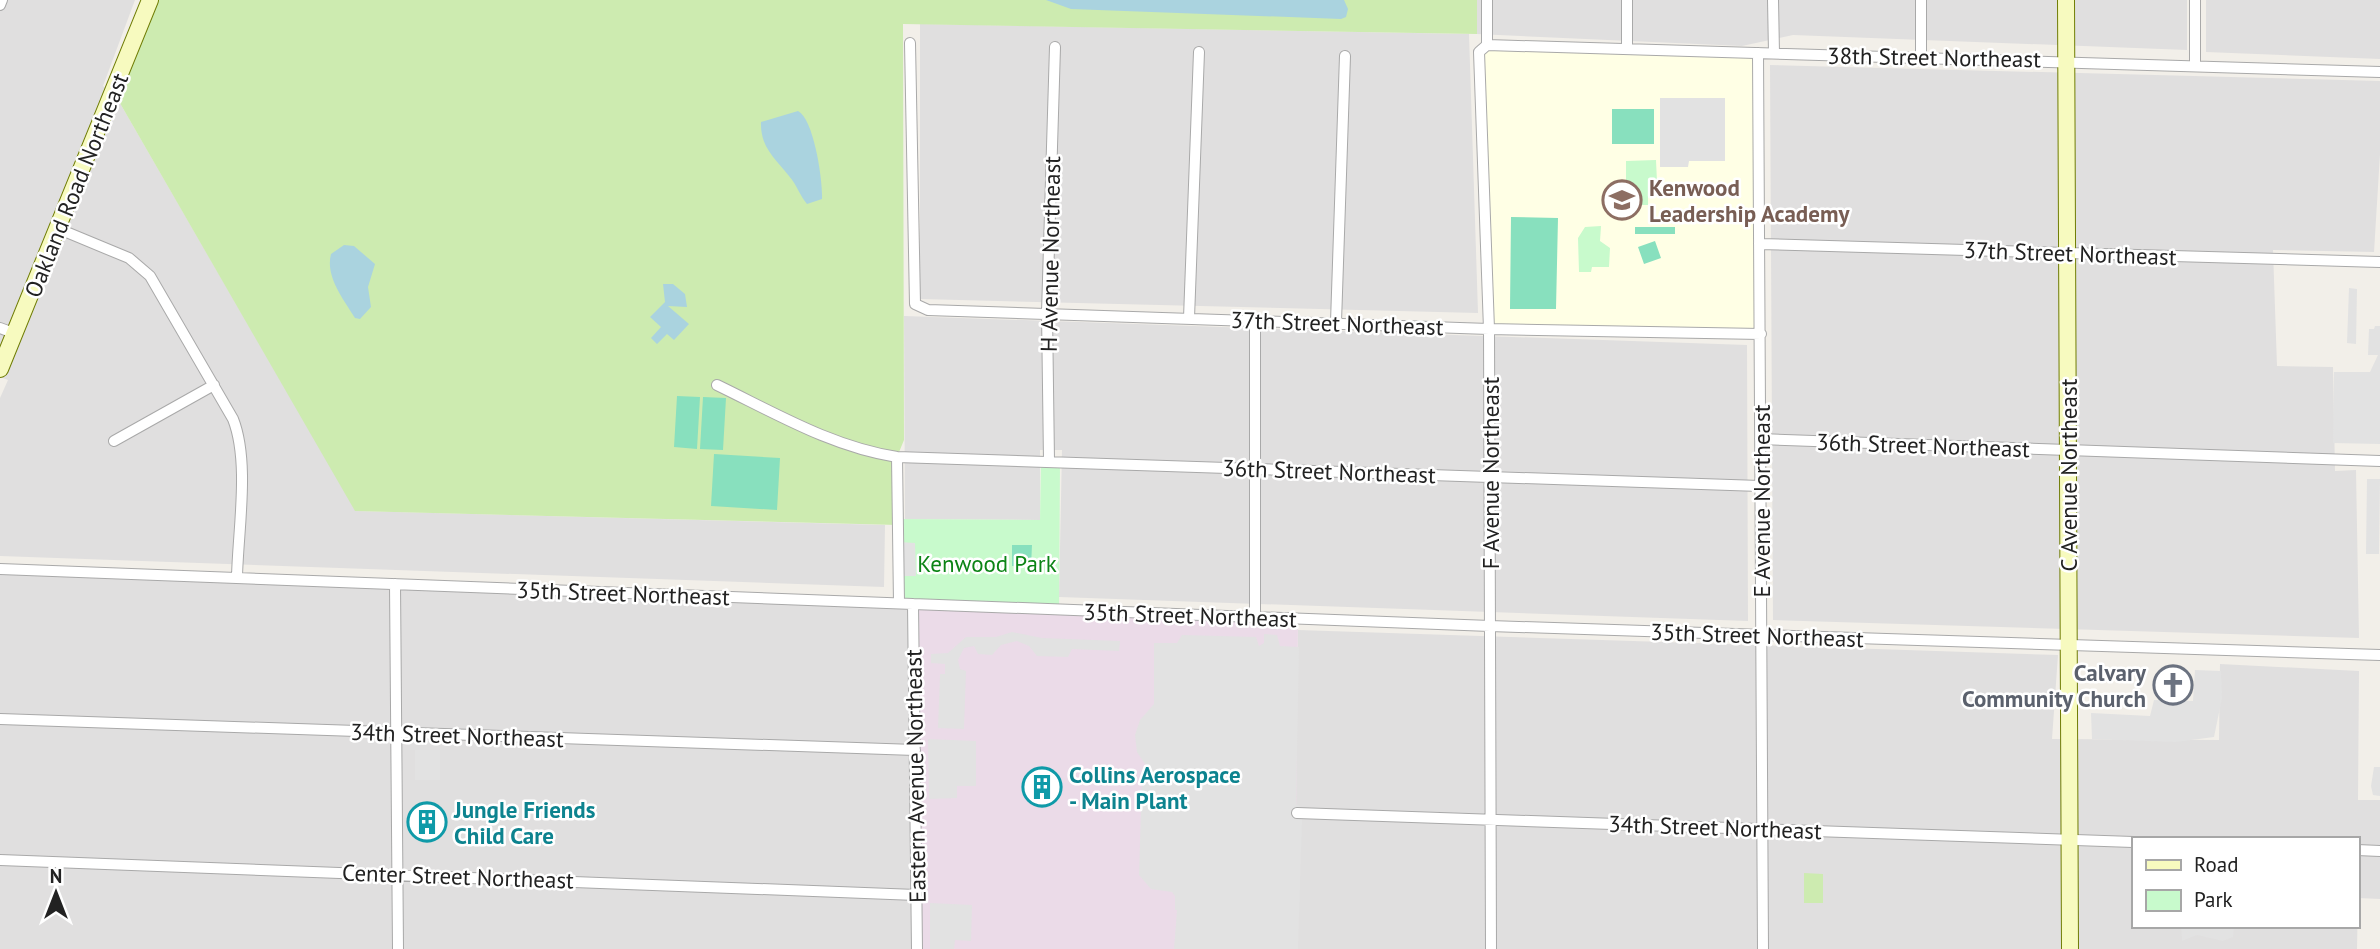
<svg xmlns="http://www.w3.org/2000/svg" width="2380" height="949" font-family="'PT Sans',sans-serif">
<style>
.residential{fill:#e0dfdf;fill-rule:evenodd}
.industrial{fill:#ebdbe8}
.education{fill:#ffffe5}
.grass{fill:#cdebb0}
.park{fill:#c8facc}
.pitch{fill:#88e0be}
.parking{fill:#e2e2e2}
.water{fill:#aad3df}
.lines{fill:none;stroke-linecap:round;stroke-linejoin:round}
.street-casing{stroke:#a9a9a9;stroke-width:12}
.secondary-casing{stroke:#707d05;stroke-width:18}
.street{stroke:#fff;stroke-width:10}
.secondary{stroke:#f7fabf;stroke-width:16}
.labels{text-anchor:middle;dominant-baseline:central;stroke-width:5;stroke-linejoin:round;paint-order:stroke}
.street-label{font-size:23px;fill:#222;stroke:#fff}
.education-label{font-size:23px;font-weight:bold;fill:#785e54;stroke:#fff;text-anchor:start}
.park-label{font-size:23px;fill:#0c8416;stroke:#fff}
.worship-label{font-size:23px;font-weight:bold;fill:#5b616d;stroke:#fff;text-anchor:end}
.culture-label{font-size:23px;font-weight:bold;fill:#0d838f;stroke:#fff;text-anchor:start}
</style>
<rect width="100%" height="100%" fill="#f2efe9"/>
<path class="residential" d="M0,0H135L103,86L117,98L356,511L885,525L884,587L0,556V398L8,380L0,377Z
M1477,0H2187V50L1793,35L1742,46L1477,34Z
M2206,0H2380V59L2206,52Z
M920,24L1469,34L1478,313L920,299Z
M1770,65L2380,81V154L2374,252L2273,250L2277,366L2333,367L2335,471L2356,470L2359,638L1773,620Z
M904,316L1747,345L1748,621L1059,597L1062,450H1040V520L905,519Z
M0,569L913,604L917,949H0Z
M1298,630L2058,655L2052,739L2219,740L2220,664L2359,671L2358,800H2380V899L2358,898L2357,949H1293ZM2133,839H2357V926H2133Z"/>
<path class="industrial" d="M913,604L1298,619L1295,949H917Z"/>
<path class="education" d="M1487,45L1758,53L1756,328L1489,329L1479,52Z"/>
<path class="grass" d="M151,0H1477V34L903,24L904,440L897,457L898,525L355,511L117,98Z
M1804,873L1823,874V903H1804Z"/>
<path class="park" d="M1656,160L1657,182L1648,194V205H1626V161Z
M1601,226L1600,241L1610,248L1609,267H1592L1591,272H1579L1578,238L1585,227Z
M1041,461L1060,462L1059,610L899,603L898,519L1040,520Z"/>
<path class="pitch" d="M1612,109H1654V144H1612Z
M1511,217L1558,218L1556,309H1510Z
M1635,227H1675V234H1635Z
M1655,241L1661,258L1644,264L1638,247Z
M677,396L700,397L697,449L674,447Z
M703,397L726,398L723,450L700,449Z
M714,454L780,458L777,510L711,506Z
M1012,545H1032L1031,567L1012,566Z"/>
<path class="parking" d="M1660,98H1725V161H1689L1688,167H1660Z
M2349,288L2357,289L2356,344L2347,343Z
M2375,326H2380V444L2333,443L2334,372H2370L2378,355H2368L2369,329H2374Z
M2367,479H2380L2379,554H2366Z
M899,542L915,543L916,576H899Z
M1012,632L1042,638L1120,641L1119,651L1072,649L1068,657L1037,656L1029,646L1017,641L1001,645L992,655L978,654L974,646L964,648L958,660L960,669L966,671L964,729L938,728L940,674H945V664L931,663V654L948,653L966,637H996Z
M1264,634L1277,635L1280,646L1299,647L1296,804L1301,807L1302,819L1298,949H1174L1177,910H1175V896L1172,892L1151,889L1139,875L1142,776L1151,773L1137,752L1135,735L1140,720L1154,704V643H1177L1182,635L1256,637L1259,646L1264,643Z
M2195,670L2221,671L2222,698L2214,737L2176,742L2092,739L2091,713L2150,716L2154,700L2193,701Z
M928,739L976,741V786H957V798L929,799Z
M415,750H440V780H415Z
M2374,767H2380V796L2373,795L2371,786Z
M930,903L972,905L971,941L955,940L954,949H930Z
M2181,926H2234L2233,937L2223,941L2197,935L2182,941Z"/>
<path class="water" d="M1046,0H1344L1348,9L1346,17L1341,19L1071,9Z
M798,111C814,119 823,181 822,199L807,204C800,196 797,185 789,176C775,158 760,147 761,122Z
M344,245L354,246L375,264L368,287L371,307L360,319L355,318C344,300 325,277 331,254Z
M663,284H673L685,294L687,307L668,306L689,324L674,340L667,334L657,344L651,338L661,327L650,317L665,302Z"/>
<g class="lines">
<g class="street-casing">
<path id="street" d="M1487,0V45L1479,52L1489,329L1491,949
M1627,0V49
M1773,0L1774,53
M1921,0V56
M2195,0V65
M0,5L2,0
M910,43L915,304L928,310L1489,329L1761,334
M1487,45L2380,72
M1758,53L1763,949
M59,229L129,258L150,276L233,419C250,462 238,530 237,577
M1759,244L2380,262
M1189,318L1199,52
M1255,320V617
M1336,322L1345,56
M0,328L16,334
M717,385C775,413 832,447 897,457L1760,486
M1760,439L2380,461
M114,441L214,385
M897,457L899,603
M1049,461L1047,313L1055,47
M0,569L1490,626L2380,655
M395,584L398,949
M913,604L917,949
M0,719L915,750
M1297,813L2133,842
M2357,850L2380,851
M0,860L916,895"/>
</g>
<g class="secondary-casing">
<path id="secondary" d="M2066,0L2070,949
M0,369L150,0"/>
</g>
<use href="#street" class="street"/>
<use href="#secondary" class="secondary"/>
</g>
<defs>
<g id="school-ring" transform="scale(2.0125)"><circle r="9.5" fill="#fff" stroke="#8d6e63" stroke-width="1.5"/><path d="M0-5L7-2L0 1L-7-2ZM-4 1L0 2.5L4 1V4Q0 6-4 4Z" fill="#8d6e63"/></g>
<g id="church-ring" transform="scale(2.0125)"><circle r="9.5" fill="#fff" stroke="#6b7280" stroke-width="1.5"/><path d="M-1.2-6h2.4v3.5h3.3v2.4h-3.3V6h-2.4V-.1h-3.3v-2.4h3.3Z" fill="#6b7280"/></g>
<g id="building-ring" transform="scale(2.0125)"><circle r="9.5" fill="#fff" stroke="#0f9aa8" stroke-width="1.5"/><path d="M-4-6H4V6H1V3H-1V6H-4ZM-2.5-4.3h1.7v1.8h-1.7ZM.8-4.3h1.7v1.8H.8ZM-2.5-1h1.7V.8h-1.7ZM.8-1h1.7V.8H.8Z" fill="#0f9aa8"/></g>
</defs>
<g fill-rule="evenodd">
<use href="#school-ring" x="1622" y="200"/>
<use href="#church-ring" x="2173" y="685"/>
<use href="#building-ring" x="1042" y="787"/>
<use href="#building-ring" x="427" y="822"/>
</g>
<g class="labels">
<g class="street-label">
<text transform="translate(1934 57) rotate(1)">38th Street Northeast</text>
<text transform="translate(76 185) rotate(-68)">Oakland Road Northeast</text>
<text transform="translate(2070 253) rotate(2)">37th Street Northeast</text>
<text transform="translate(1050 254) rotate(-89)">H Avenue Northeast</text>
<text transform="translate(1337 323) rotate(2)">37th Street Northeast</text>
<text transform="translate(1923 445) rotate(2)">36th Street Northeast</text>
<text transform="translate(1329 471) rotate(2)">36th Street Northeast</text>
<text transform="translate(1490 473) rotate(-90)">F Avenue Northeast</text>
<text transform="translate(2068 475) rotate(-90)">C Avenue Northeast</text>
<text transform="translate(1761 501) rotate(-90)">E Avenue Northeast</text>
<text transform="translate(623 593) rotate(2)">35th Street Northeast</text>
<text transform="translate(1190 615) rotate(2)">35th Street Northeast</text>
<text transform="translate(1757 635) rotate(2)">35th Street Northeast</text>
<text transform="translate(457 735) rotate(2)">34th Street Northeast</text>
<text transform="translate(915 776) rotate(-91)">Eastern Avenue Northeast</text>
<text transform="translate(1715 827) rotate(2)">34th Street Northeast</text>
<text transform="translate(458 876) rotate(2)">Center Street Northeast</text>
</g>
<g class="education-label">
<text x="1649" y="187">Kenwood<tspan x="1649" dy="26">Leadership Academy</tspan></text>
</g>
<g class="park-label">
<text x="987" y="563">Kenwood Park</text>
</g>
<g class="worship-label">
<text x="2146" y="672">Calvary<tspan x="2146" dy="26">Community Church</tspan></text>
</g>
<g class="culture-label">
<text x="1069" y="774">Collins Aerospace<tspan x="1069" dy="26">- Main Plant</tspan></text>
<text x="454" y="809">Jungle Friends<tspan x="454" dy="26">Child Care</tspan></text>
</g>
</g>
<rect x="2132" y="837" width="228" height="91" fill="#ffffff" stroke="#a7a7a7" stroke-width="2"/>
<rect x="2146" y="860" width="35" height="10" fill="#f7fabf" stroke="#a7a7a7" stroke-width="2"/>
<text x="2194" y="872" font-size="21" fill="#222222">Road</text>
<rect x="2146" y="890" width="35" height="21" fill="#c8facc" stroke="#a7a7a7" stroke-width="2"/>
<text x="2194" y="907" font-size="21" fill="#222222">Park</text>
<g transform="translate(56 893)" stroke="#ffffff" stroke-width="5" paint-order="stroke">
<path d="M0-5L12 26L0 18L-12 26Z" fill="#222222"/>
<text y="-10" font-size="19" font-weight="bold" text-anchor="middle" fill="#222222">N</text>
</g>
</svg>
